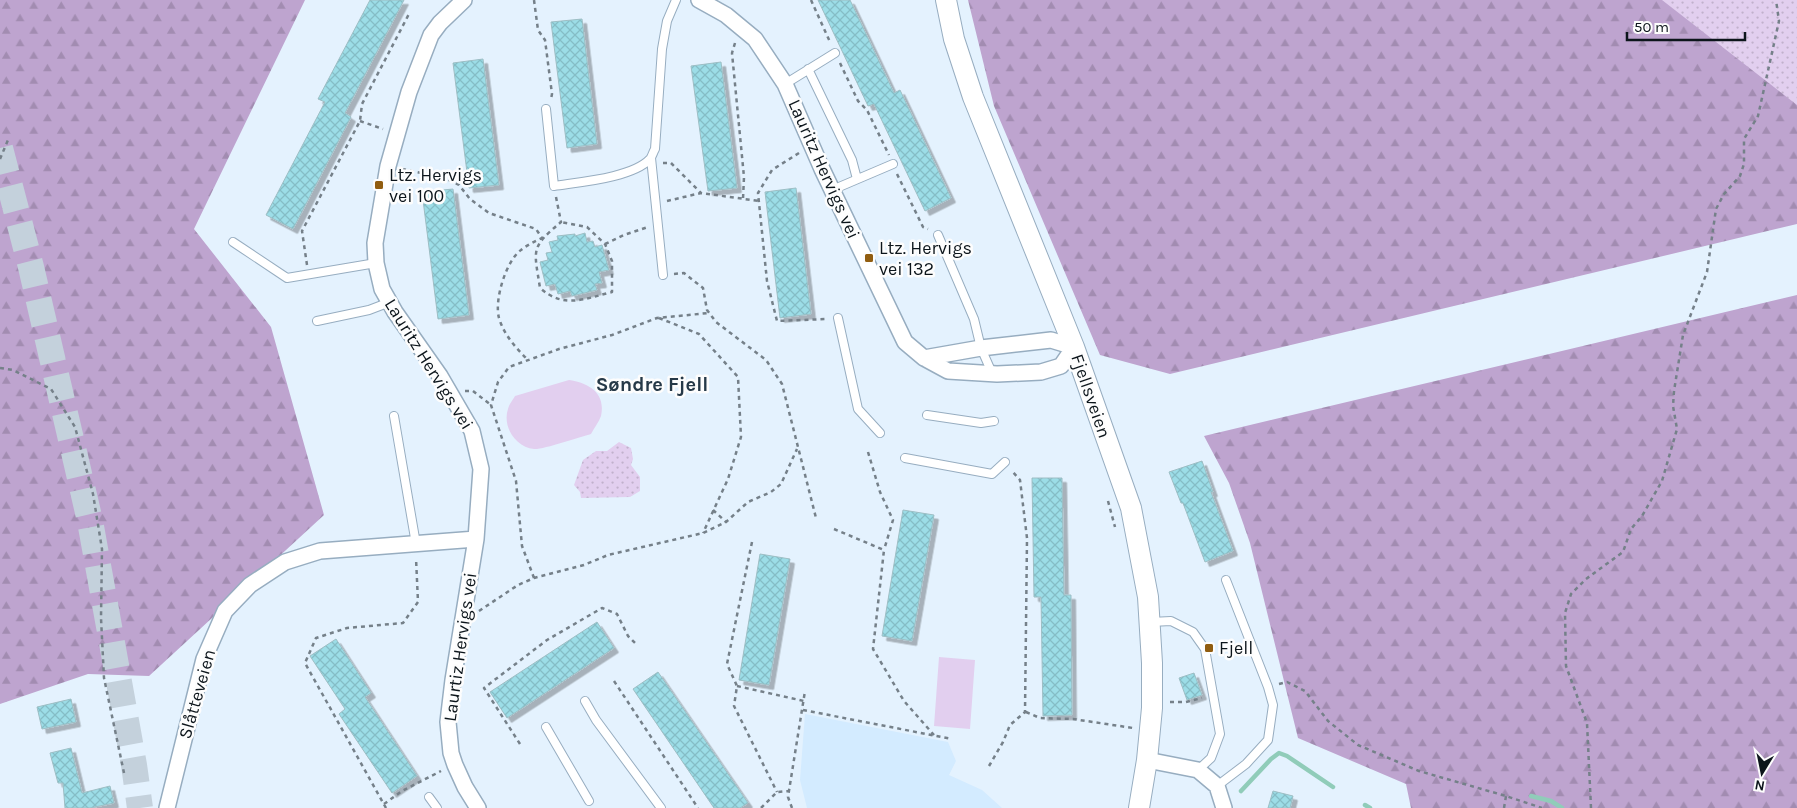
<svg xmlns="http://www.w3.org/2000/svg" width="1797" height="808" font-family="Karla,sans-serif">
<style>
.built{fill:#d3ebff}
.forest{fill:url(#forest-firs)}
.park{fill:url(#park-dots)}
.pitch{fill:#e2cfef}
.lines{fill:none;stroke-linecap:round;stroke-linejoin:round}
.stream{stroke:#90ccb9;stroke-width:4.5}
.building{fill:url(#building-cross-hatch);stroke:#9dbec4;filter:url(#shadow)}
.highway-tunnel{stroke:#c4d1dc;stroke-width:26;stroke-dasharray:26 13;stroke-linecap:butt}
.lane-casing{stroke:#97adc0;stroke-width:10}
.street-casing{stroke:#97adc0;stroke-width:18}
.secondary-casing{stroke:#97adc0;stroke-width:22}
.path{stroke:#758089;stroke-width:2.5;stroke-dasharray:4 4;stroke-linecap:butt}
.lane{stroke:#fff;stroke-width:8}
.street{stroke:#fff;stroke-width:15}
.secondary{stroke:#fff;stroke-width:20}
.poi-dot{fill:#915d10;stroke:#fdfdfd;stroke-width:2}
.labels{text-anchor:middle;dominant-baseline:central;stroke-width:5;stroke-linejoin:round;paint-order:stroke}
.street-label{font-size:18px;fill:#0c151b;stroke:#fdfdfd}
.poi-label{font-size:18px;fill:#0c151b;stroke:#fdfdfd;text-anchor:start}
.quarter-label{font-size:20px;font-weight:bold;fill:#263948;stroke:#fdfdfd}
</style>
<defs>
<pattern id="forest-firs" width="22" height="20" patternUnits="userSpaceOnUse" patternTransform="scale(1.25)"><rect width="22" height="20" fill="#bea4cf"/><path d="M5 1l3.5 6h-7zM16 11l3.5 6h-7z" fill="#a28cb1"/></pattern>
<pattern id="park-dots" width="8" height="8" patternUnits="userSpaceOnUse" patternTransform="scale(1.25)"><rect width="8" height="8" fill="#e2cfef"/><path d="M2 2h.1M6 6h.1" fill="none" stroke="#c1b1cc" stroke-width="1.8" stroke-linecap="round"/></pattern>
<pattern id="building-cross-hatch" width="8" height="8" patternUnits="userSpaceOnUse" patternTransform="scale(1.25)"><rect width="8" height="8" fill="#9cdde7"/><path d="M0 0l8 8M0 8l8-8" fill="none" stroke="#85bdc6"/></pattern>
<filter id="shadow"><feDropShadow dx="4.5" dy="4.5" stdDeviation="0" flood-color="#0004"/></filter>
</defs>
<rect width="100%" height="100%" fill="#e4f2fe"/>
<path class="built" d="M805,714L948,742L956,761L949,775L982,790L1002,808H807L800,780Z"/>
<path class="forest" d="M0,0H305L194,229L271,327L324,515L149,676L88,674L0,704Z
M968,0H1797V224L1170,374L1100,355L994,106Z
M1797,295V808H1411L1406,784L1298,738L1250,543L1229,483L1204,436Z"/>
<path class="park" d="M1662,0H1797V105Z
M619,442L631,448L633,459L631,465L640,477V491L630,497L581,498L580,492L574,485L583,460L596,451H607Z"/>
<path class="pitch" d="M569,380C589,383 606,393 601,416C599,422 594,428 591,434C580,437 542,450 534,449C516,447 502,427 508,409C509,404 513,400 515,396Z
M939,657L975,660L970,729L934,726Z"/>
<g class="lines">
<path class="stream" d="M1241,791L1271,759L1279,753L1287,756L1333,787
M1531,796L1551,801L1562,808
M1365,805L1370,808"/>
</g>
<path class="building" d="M370,0H404L345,113L351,117L293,229L266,215L325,102L318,99Z
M818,0H850L894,93L900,90L951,198L925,211L874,104L868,106Z
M582,19L597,144L567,148L551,22Z
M483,59L499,185L469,188L453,63Z
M721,62L737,188L708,191L691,66Z
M796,188L811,314L780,318L765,192Z
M453,189L469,315L438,319L422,192Z
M585,233L587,242L593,241L595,247L602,245L609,270L599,272L602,283L595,284L597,290L572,296L570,291L558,294L555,284L546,286L540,262L548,260L546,253L552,252L549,242L558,240L557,236L575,234V236Z
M1202,461L1213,492H1211L1233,551L1205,562L1183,503H1181L1169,472Z
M1032,478H1062L1064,595H1071L1072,715L1043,716L1041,597H1034Z
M903,510L934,515L912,641L882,636Z
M760,554L790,559L769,685L739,680Z
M597,622L614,648L507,718L490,692Z
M336,639L371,693L365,697L417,776L392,793L339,714L345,709L310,656Z
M658,672L748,803L740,808H714L633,689Z
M1194,673L1202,695L1187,700L1179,678Z
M71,699L76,722L42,729L37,707Z
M71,748L82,793L110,786L114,803L90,808H65L63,783H58L50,753Z
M1273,791L1293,796L1290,808H1268Z"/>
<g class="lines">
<path class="highway-tunnel" d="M0,148L31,267L90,521L134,765L140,808"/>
<g class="lane-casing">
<path id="lane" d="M808,69L852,160L857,179
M785,84L835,53
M546,109L554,186C579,182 632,178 650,159C652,157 653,152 655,149L662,49L667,21L676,0
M651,158L663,275
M832,190L893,164
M938,235L974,319L981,348L992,373
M233,242L287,278L376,263
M838,318L858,409L880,433
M317,321L369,310L390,302
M927,415L981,423L994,421
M394,416L416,544
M905,458L992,474L1005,462
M1151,622L1171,621L1193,632L1205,649L1220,734L1211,758L1198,770
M585,701L596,720L661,808
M546,727L589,801
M1217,786L1246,764L1268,740L1273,705L1268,687L1226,580
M429,797L437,808"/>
</g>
<g class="street-casing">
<path id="street" d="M464,0L440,23L431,35L409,92L388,166L375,243L376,263L382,289L395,312L440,376L472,431L481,469L476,539L453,680L448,722L451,753L455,765L465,787L478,808
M699,0L726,15L755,39L785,84L822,169L905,342L924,358L948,371L997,374L1041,372L1061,366L1074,347L1051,340L981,348L924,358
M1147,760L1198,770L1217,786L1224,808
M167,808L204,659L225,611L250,585L285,562L320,551L476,539"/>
</g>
<g class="secondary-casing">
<path id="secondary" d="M946,0L954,39L973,97L1074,347L1131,508L1148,597L1152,663V708L1147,760L1139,808"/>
</g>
<path class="path" d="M534,0L538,30L545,40L552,94L551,99
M811,0L830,42
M735,43L732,53L744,177L743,199
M840,63L858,101L867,110L889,155
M360,121L383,129
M799,153L772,170L758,193L767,281L777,321L826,319
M0,159L8,140
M663,163H671L701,193
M402,169L445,178L459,185L470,199L489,213L536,229L542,238C534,242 527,245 521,250C506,261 494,300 499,318C504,335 516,348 528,360
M897,174L923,227L928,229
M556,197L561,222C530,248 534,249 540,288C564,309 584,299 612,292V261L605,244L587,227L561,222
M667,201L701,193L759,201
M605,244L624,235L648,227
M307,265L302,231L360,121L362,104L410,12
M674,274L684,273L703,288L707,310L716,322L766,360L782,384L816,518
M659,318L699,334L738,377L741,437L728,479L703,533
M0,368L13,370L51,389L75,427L93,494L102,549L101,618L104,678L124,773
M465,391H473L491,405
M868,452L880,492L893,520L884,550
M1108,501L1115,527
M713,510L726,522
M834,529L884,550L873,649L904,701L934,735
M752,542L727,664L737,686L734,706L777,792
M534,578L522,546L516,481L491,405L498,382L509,367L559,349L612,335L657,318L709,313
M479,611L518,585L534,578L584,565L608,555L703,533L726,522L748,502L771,492L781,484L797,449
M614,681L698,808
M1279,684L1287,682L1305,691L1328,721L1358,745L1419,771L1506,796L1542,808
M737,686L804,701
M1170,702H1186L1202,698
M803,710L952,739
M1026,712L1040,718L1073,719L1133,728
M520,744L484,688L547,640L602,608L617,614L628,636L635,643
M989,766L1003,742L1010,725L1025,712L1027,538L1020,480L1012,471
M384,804L402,791L441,771
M386,808L305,663L316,638L347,628L403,623L418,602L416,558
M761,808L777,792L789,791
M792,808L788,797L805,691
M1504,808L1506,796
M1591,808L1587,723L1566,666L1565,613L1571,594L1586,579L1623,552L1631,529L1642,516L1662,481L1677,429L1673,406L1674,391L1683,335L1707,272L1716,209L1724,194L1740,176L1744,164V139L1758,116L1779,21L1776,0"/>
<use href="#lane" class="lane"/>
<use href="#street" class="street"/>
<use href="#secondary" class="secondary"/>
</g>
<g class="poi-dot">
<rect x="374" y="180" width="10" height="10" rx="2.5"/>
<rect x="864" y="253" width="10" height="10" rx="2.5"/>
<rect x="1204" y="643" width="10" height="10" rx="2.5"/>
</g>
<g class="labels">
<g class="street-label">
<text transform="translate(824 169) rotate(66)">Lauritz Hervigs vei</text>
<text transform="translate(429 364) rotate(58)">Lauritz Hervigs vei</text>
<text transform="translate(1091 396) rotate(71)">Fjellsveien</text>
<text transform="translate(460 647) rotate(-82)">Laurtiz Hervigs vei</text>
<text transform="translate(197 694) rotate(-74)">Slåtteveien</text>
</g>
<g class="poi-label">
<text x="389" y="175">Ltz. Hervigs<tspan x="389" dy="21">vei 100</tspan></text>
<text x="879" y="248">Ltz. Hervigs<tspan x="879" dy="21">vei 132</tspan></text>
<text x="1219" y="648">Fjell</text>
</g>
<g class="quarter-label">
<text x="652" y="384">Søndre Fjell</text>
</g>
</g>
<g transform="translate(1762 773) rotate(190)" stroke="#fdfdfd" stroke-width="4" paint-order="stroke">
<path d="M0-4L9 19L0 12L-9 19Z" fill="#0c151b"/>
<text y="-8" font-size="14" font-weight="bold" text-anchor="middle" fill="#0c151b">N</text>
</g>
<path d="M1627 32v8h118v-8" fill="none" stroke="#0c151b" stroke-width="2.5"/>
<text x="1634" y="32" font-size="15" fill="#0c151b" stroke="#fdfdfd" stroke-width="4" paint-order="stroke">50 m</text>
</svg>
